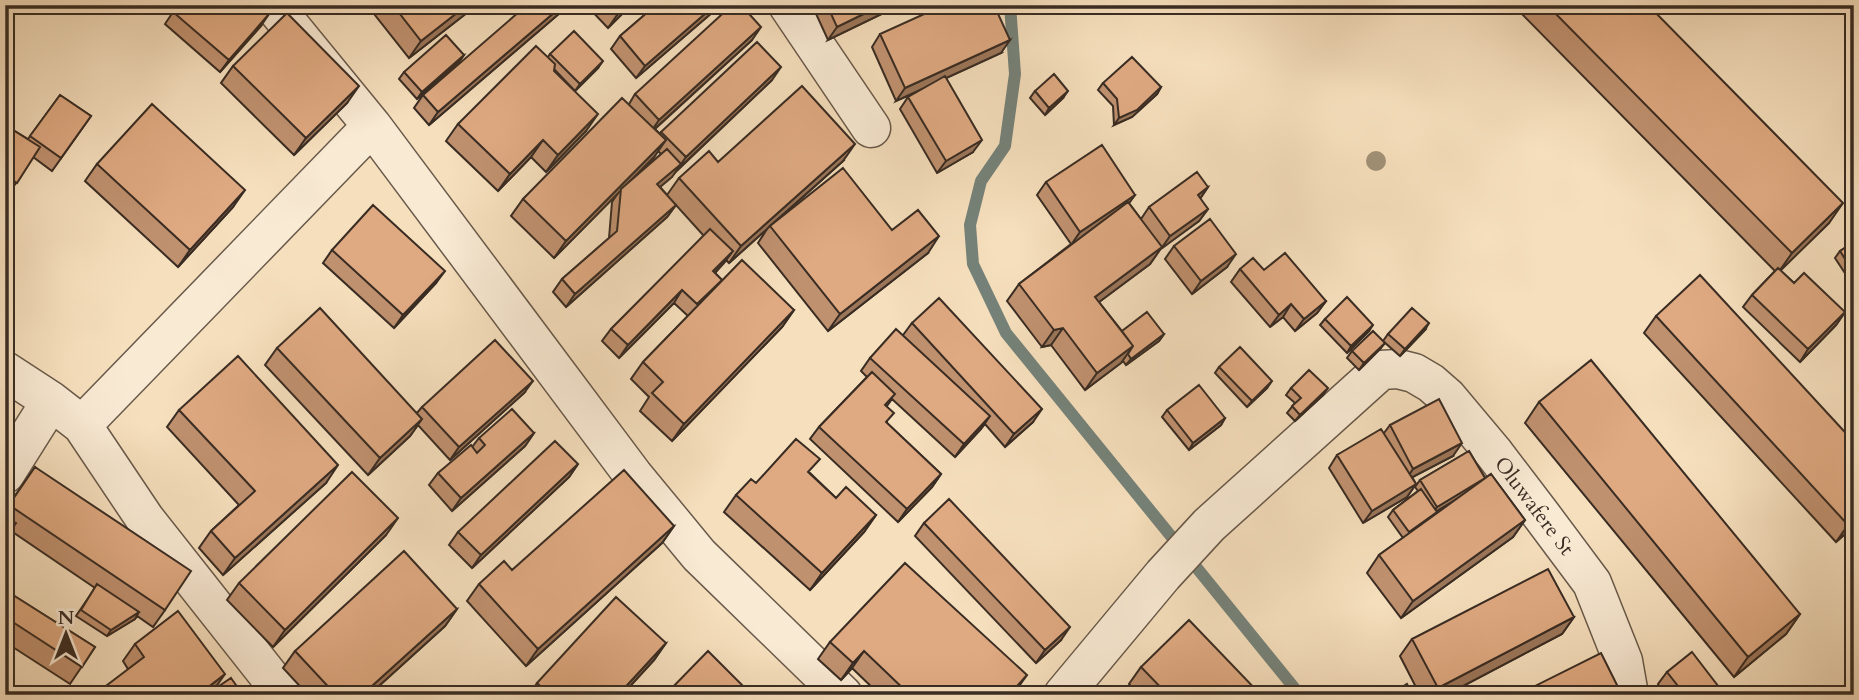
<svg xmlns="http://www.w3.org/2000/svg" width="1859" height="700" font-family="Cardo,serif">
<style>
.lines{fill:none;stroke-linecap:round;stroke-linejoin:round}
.stream{stroke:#758279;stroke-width:12}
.minor-casing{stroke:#68594a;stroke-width:41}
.minor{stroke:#f9ead4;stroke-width:38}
.tree{fill:#a19177}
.wall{fill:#c0916f;stroke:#392c23;stroke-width:2;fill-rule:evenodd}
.shaded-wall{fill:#9c765a;stroke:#392c23;stroke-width:2}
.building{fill:#dfa981;stroke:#392c23;stroke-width:2}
.labels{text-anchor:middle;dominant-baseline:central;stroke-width:7;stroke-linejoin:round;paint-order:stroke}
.street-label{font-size:21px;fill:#392c23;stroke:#f9ead4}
</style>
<rect width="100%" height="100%" fill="#f6dfbd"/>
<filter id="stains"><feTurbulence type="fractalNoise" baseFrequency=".00286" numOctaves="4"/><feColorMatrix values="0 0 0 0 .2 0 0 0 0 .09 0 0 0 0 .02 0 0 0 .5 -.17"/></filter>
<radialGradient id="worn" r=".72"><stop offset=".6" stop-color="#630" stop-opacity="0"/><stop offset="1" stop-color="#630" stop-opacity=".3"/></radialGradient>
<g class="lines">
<path class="stream" d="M1010,5L1015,74L1005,146L981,181L970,225L973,264L1006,333L1300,695"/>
<g class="minor-casing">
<path id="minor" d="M273,5L372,126L633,475L699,555L843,695
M788,5L871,128
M5,371L51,401L82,425L145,519L284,695
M82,425L372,126
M5,474L51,401
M1063,695L1163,575L1209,525L1381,370L1398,369L1414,373L1431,383L1447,397L1494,453L1542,516L1592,583L1623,661L1629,695"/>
</g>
<use href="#minor" class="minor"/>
</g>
<circle class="tree" cx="1376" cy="161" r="10"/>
<path class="wall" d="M367,5H477L409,58Z
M586,5H631L608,28Z
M656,5H721L636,78L611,49L620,36Z
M812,5H900L828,40Z
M1513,5H1648L1829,223L1780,270L1794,283L1845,312L1836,325L1800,362L1743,307L1752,295L1775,271Z
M173,12L261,26L220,72L165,24Z
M561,12L429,125L414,108L423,95Z
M880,34L1001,53L946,78L973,152L937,173L900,109L908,97L921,90L896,101L872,47Z
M752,40L655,129L660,134L661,132L772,80L660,187L667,195L679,178L718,162L843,161L783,215L892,230L928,253L828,331L758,243L767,229L729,263L726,260L715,273L722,280L794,310L782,327L672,441L640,411L649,397L631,379L643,362L688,316L674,303L619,358L602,341L611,329L704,236L676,205L667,217L566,307L553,292L562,279L609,238L612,202L618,193L554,258L511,216L523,199L629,104L635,94ZM658,151L661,154L629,182L654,157Z
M550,54L598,68L575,91L554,69V71L586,131L546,172L531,157L498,191L446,141L458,124L548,57Z
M464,55L459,62L417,99L399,79L404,72Z
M233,66L347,103L294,155L221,83Z
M1103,83L1161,87L1157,94L1132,117L1114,125L1113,106L1098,90Z
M1035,91L1063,98L1045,115L1030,98Z
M60,95L91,116L52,171L33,157L8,195L5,194V125L28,139Z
M97,164L233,207L178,267L85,181Z
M1046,182L1135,195L1129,203L1141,219L1149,207L1208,187L1200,199L1208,209L1199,221L1161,248L1150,264L1099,302L1122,331L1164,334L1159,341L1126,365L1123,361L1085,390L1051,345L1042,347L1007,301L1019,284L1071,244L1037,195Z
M1854,242V287L1835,258L1840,251Z
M1174,246L1227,267L1192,294L1165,259Z
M332,250L436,283L394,328L323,263Z
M1240,269L1264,270L1326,301L1317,313L1295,331L1283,317L1270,327L1231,282Z
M1656,316L1854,442V526L1836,542L1644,333Z
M1325,319L1369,331L1347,353L1320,325Z
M912,323L1033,422L1005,447L985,424L955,457L892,399L887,406V423L941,474L932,487L898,522L810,439L819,427L867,377L861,371L870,358L903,335Z
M1425,330L1400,356L1383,341L1388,334Z
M277,348L417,413L422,407L524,393L450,460L418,425L410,436L368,475L265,365Z
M1380,349L1359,370L1347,358L1352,351Z
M1219,367L1267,388L1247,407L1215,373Z
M1291,388L1323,395L1295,421L1287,413L1295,403L1286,395Z
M1539,402L1800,614L1786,634L1734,677L1525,423Z
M179,410L326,483L223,575L199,548L211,531L239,505L167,427Z
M1167,410L1225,418L1221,425L1189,450L1162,417Z
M1390,425L1453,456L1412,477L1416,484L1407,497L1363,523L1329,468L1337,455L1384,433Z
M534,433L525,446L452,511L429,485L438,473L472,447L479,438Z
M1469,451L1485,478L1491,474L1525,520L1513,537L1401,618L1367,573L1379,555L1403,538L1388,517L1393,510L1418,491L1415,487L1420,480ZM1456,500L1435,515L1437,511Z
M578,464L569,477L472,568L449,545L458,532Z
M35,467L165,610L153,627L137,616L135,619L107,636L76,616L95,588L11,531L5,540V510Z
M810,473L836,498L876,515L864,532L810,590L724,512L736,495L756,483Z
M924,523L1061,640L1036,663L915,536Z
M674,526L662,543L526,666L467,601L479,584L512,570Z
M386,535L273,647L227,600L239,583Z
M5,590L95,647L70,684L5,642Z
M457,609L445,626L369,695H308L283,668L295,651Z
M1574,617L1562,634L1446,695H1420L1400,656L1412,639Z
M830,642L1015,692L1013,695H880L852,668L841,680L818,659Z
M666,643L654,660L622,695H529L537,683Z
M135,644L215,689L128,669L123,661Z
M1141,667L1261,695H1139L1129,684Z
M1667,672L1725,695H1666L1658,684Z"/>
<path class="shaded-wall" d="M467,5H477L409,58L421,41Z
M563,5H565L561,12L429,125L438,112Z
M626,5H631L608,28L617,15Z
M715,5H721L636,78L645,66Z
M882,5H900L828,40L837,27Z
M269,14L261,26L220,72L229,60Z
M761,27L752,40L650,133L659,120Z
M1010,40L1001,53L896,101L905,88Z
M464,55L459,62L417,99L422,92Z
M603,61L598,68L575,91L580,84Z
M781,67L772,80L677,170L686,157Z
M359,86L347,103L294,155L306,138Z
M1161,87L1157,94L1132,117L1114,125L1119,118Z
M1068,91L1063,98L1045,115L1049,108Z
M598,114L586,131L546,172L558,155Z
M543,140L531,157L498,191L510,174Z
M666,140L654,157L554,258L566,241Z
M982,140L973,152L937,173L946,161Z
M855,144L843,161L770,226L767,229L729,263L741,246Z
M681,164L672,177L648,197L657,184Z
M1208,187L1199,200L1198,195Z
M245,190L233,207L178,267L190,250Z
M1135,195L1126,207L1071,245L1080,232Z
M1843,203L1829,223L1778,273L1792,253Z
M676,205L667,217L566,307L575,294Z
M1208,209L1199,221L1161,249L1170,236Z
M939,236L928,253L828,331L840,314Z
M1162,247L1150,264L1083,314L1095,297Z
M733,251L724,263L704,284L713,271Z
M1236,254L1227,267L1192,294L1201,281Z
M445,271L436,283L394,328L403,315Z
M682,290L674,303L619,358L628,345Z
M1326,301L1317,313L1295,331L1304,319Z
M1291,304L1283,317L1270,327L1279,315Z
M794,310L782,327L672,441L684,424Z
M1845,312L1836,325L1800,362L1808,349Z
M1429,323L1425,330L1400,356L1405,349Z
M1373,325L1369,331L1347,353L1351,346Z
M1063,328L1051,345L1042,347L1054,330Z
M1164,334L1159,341L1126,365L1131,359Z
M1385,343L1380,349L1359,370L1364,363Z
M1133,346L1121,363L1085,390L1097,373Z
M533,381L524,393L450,460L459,447Z
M1272,381L1267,388L1247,407L1252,401Z
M1328,388L1323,395L1295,421L1300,415Z
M1042,409L1033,422L1005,447L1014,434Z
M990,416L981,429L955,457L964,444Z
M1225,418L1221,425L1189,450L1193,443Z
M422,419L410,436L368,475L380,458Z
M534,433L525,446L452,511L461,498Z
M1462,443L1453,456L1405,481L1413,469Z
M578,464L569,477L472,568L481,555Z
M338,465L326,483L223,575L235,558Z
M941,474L932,487L898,522L907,509Z
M1485,478L1480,485L1432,514L1437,507Z
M1416,484L1407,497L1363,523L1372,511Z
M876,515L864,532L810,590L822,573Z
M398,518L386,535L273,647L285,630Z
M1525,520L1513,537L1401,618L1413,601Z
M1854,520V526L1836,542L1848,525Z
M674,526L662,543L526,666L538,649Z
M457,609L445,626L369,695H362Z
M139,612L135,619L107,636L111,630Z
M1800,614L1786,634L1734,677L1748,657Z
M1574,617L1562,634L1446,695H1433L1438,688Z
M1070,627L1061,640L1036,663L1045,650Z
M666,643L654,660L622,695H618Z
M864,651L852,668L841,680L853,663Z
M225,674L213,691L208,695H198Z
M1027,675L1015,692L1013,695H1009Z"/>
<path class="building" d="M179,5H260L269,14L229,60L173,12Z
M393,5H467L421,41Z
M527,5H563L438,112L423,95Z
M607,5H626L617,15Z
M656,5H715L645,66L620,36Z
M732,5H741L761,27L659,120L635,94Z
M827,5H882L837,27Z
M944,5H994L1010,40L905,88L880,34Z
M1547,5H1648L1843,203L1792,253Z
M287,13L359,86L306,138L233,66Z
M574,31L603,61L580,84L550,54Z
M446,35L464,55L422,92L404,72Z
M757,42L781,67L686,157L661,132Z
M536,46L555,64L554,71L598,114L558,155L543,140L510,174L458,124Z
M1132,57L1161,87L1137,110L1119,118L1117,99L1103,83Z
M1054,74L1068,91L1049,108L1035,91Z
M945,76L982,140L946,161L908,97Z
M802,86L855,144L741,246L679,178L709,151L718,162Z
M60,95L91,116L61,158L30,136Z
M622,98L666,140L566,241L523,199Z
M152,104L245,190L190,250L97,164Z
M5,125L40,147L17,183L5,175Z
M1102,145L1135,195L1080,232L1046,182Z
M667,149L681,164L657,184L676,205L575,294L562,279L617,231L621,189Z
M843,168L892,230L918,210L939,236L840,314L770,226Z
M1197,172L1208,187L1198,195L1208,209L1170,236L1149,207Z
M1128,202L1162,247L1095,297L1133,346L1097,373L1063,328L1054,330L1019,284Z
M373,205L445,271L403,315L332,250Z
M1210,219L1236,254L1201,281L1174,246Z
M710,229L733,251L713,271L722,280L697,304L682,290L628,345L611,329Z
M1854,242V273L1840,251Z
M1285,253L1326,301L1304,319L1291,304L1279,315L1240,269L1253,258L1264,270Z
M742,260L794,310L684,424L652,393L663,382L643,362Z
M1778,268L1794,283L1804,273L1845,312L1808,349L1752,295Z
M1700,275L1854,442V520L1848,525L1656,316Z
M1347,297L1373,325L1351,346L1325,319Z
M939,298L1042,409L1014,434L912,323Z
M320,308L422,419L380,458L277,348Z
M1412,308L1429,323L1405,349L1388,334Z
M1147,312L1164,334L1131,359L1128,354L1133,346L1122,331Z
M896,329L990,416L964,444L870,358Z
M1373,331L1385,343L1364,363L1352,351Z
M495,340L533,381L459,447L422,407Z
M1240,347L1272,381L1252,401L1219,367Z
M238,356L338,465L235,558L211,531L255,491L179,410Z
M1591,360L1800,614L1748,657L1539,402Z
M1309,370L1328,388L1300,415L1292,406L1301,398L1291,388Z
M872,372L895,394L885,405L894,413L886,422L941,474L907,509L819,427Z
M1199,385L1225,418L1193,443L1167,410Z
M1439,399L1462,443L1413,469L1390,425Z
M512,409L534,433L461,498L438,473L471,445L477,453L485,445L479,438Z
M1381,429L1416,484L1372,511L1337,455Z
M796,439L820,459L808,472L836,498L846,487L876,515L822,573L736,495L751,479L756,483Z
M555,441L578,464L481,555L458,532Z
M1469,451L1485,478L1437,507L1420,480Z
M35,467L191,571L165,610L9,505Z
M624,470L674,526L538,649L479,584L504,561L512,570Z
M352,472L398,518L285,630L239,583Z
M1491,474L1525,520L1413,601L1379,555Z
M1421,489L1437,512L1409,532L1393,510Z
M949,499L1070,627L1045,650L924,523Z
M5,517L16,523L5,540Z
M404,551L457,609L362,695H336L295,651Z
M905,563L1027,675L1009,695H910L864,651L853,663L830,642Z
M1548,569L1574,617L1438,688L1412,639Z
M97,584L139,612L111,630L81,610Z
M5,590L95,647L82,667L5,617Z
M616,597L666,643L618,695H550L537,683Z
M178,611L225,674L198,695H94L144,657L135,644Z
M1189,620L1261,695H1168L1141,667Z
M708,651L752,695H665Z
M1692,652L1725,695H1685L1667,672Z
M1601,653L1622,695H1517Z
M231,678L243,695H206Z
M1407,684L1413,695H1389Z
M1793,686L1798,695H1777Z"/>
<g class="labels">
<g class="street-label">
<text transform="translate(1534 506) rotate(53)">Oluwafere St</text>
</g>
</g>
<rect width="1859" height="700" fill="none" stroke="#f6dfbd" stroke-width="28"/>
<rect x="7" y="7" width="1845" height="686" fill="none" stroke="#392c23" stroke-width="3.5"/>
<rect x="14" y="14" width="1831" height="672" fill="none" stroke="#392c23" stroke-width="2"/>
<g transform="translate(66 634)" stroke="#f9ead4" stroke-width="5" paint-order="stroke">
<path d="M0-5L12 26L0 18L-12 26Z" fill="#392c23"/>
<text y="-10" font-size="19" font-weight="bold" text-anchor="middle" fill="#392c23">N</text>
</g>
<rect width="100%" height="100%" filter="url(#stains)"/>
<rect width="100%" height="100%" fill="url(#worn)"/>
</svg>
